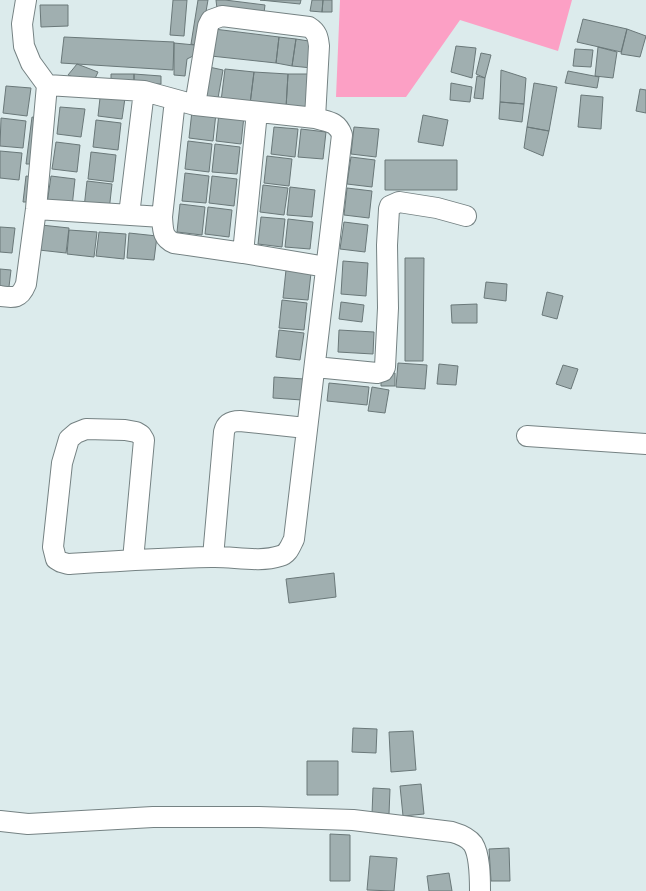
<svg xmlns="http://www.w3.org/2000/svg" width="646" height="891" font-family="Helvetica,sans-serif">
<style>
.green{fill:#fca0c5}
.building{fill:#a0afb0;stroke:#6a7879}
.lines{fill:none;stroke-linecap:round;stroke-linejoin:round}
.street-casing{stroke:#758283;stroke-width:22}
.street{stroke:#fff;stroke-width:20}
</style>
<rect width="100%" height="100%" fill="#dcebec"/>
<path class="green" d="M340,0H572L558,51L460,20L406,97H336Z"/>
<path class="building" d="M173,0H187L184,36L170,35Z
M198,0H208L200,46L191,44Z
M216,0H225L265,5L264,13L217,9Z
M260,0H301L300,4Z
M312,0H323L322,12L310,11Z
M323,0H332V12H322Z
M40,5H68V26L41,27Z
M583,19L627,29L621,52L577,42Z
M214,29L279,37L276,63L211,56Z
M627,29L646,36L640,57L621,54Z
M64,37L174,42L173,70L61,63Z
M279,37L296,39L292,66L276,63Z
M296,39L315,42L312,68L292,66Z
M174,43L195,45V55L187,59L185,76L174,75Z
M456,46L476,48L472,78L451,72Z
M598,47L617,52L613,78L595,76Z
M575,49L593,50L591,67L573,66Z
M481,53L491,55L485,78L476,74Z
M77,64L98,72L92,85L68,75Z
M209,67L223,70L218,98L204,96Z
M225,69L254,72L250,104L221,101Z
M501,70L526,78L524,104L500,102Z
M568,71L599,77L597,88L565,83Z
M254,72L288,74L286,108L250,104Z
M111,74H134V84L111,83Z
M134,74L161,76V84H134Z
M288,74H309L307,110L286,108Z
M477,76L485,78L483,99L474,98Z
M451,83L472,87L470,102L450,100Z
M534,83L557,87L549,131L527,127Z
M6,86L31,88L27,116L3,113Z
M101,89L126,91L122,119L98,116Z
M640,89L646,90V113L636,111Z
M581,95L603,97L601,129L578,127Z
M500,102L524,104L522,122L499,119Z
M60,107L85,109L81,137L57,134Z
M192,111L216,113L213,141L189,138Z
M219,113L244,116L241,144L216,141Z
M423,115L448,120L443,146L418,142Z
M32,117L41,119L35,164H26Z
M1,118L26,121L23,148L0,146Z
M96,120L121,123L118,150L93,147Z
M274,127L298,129L295,157L271,154Z
M354,127L379,129L376,157L351,154Z
M527,127L549,131L543,156L524,148Z
M301,129L326,132L323,159L298,157Z
M188,141L212,144L209,172L185,169Z
M56,142L80,145L77,172L52,169Z
M215,144L240,147L237,174L212,172Z
M0,151L22,153L19,180L0,178Z
M91,152L116,155L113,182L88,179Z
M267,156L292,159L289,186L264,183Z
M351,157L375,160L372,187L347,184Z
M385,160H457V190H385Z
M185,173L209,176L206,203L182,201Z
M26,176L34,177L31,202H23Z
M51,176L75,179L72,207L47,204Z
M212,176L237,179L234,206L209,203Z
M87,181L112,184L109,211L84,208Z
M263,185L288,188L284,215L260,212Z
M290,187L315,190L312,217L287,215Z
M347,188L372,191L369,218L344,215Z
M180,204L205,207L202,235L177,232Z
M208,207L232,210L229,237L205,234Z
M261,217L285,219L282,247L258,244Z
M288,219L313,222L310,249L285,247Z
M344,222L368,225L365,252L340,249Z
M41,225L69,228L66,253L39,250Z
M0,227L15,228L12,253L0,252Z
M69,230L97,232L94,257L67,254Z
M99,232L126,234L124,259L96,256Z
M129,233L157,236L154,260L127,258Z
M405,258H424L423,361H405Z
M343,261L368,263L366,296L341,294Z
M0,269L11,270L8,295L0,294Z
M286,270L311,273L308,300L283,298Z
M486,282L507,284L506,301L484,298Z
M547,292L563,296L557,319L542,315Z
M282,300L307,303L304,330L279,328Z
M341,302L364,305L362,322L339,319Z
M477,304V323H452L451,305Z
M279,330L304,333L300,360L276,357Z
M339,330L374,332L373,354L338,352Z
M398,363L427,365L425,389L396,387Z
M439,364L458,366L456,385L437,384Z
M563,365L578,369L571,389L556,384Z
M381,373H395V386H381Z
M274,377L304,379L302,400L273,398Z
M329,383L369,387L367,405L327,401Z
M372,387L389,390L385,413L368,411Z
M334,573L336,597L289,603L286,579Z
M353,728L377,729L376,753L352,752Z
M413,731L416,770L391,772L389,732Z
M307,761H338V795H307Z
M421,784L424,814L403,816L400,786Z
M373,788L390,789L389,814H372Z
M330,834L350,835V881H330Z
M509,848L510,881H491L489,849Z
M370,856L397,858L394,891L367,890Z
M449,873L452,891H429L427,876Z"/>
<g class="lines">
<g class="street-casing">
<path id="street" d="M47,85L144,91L195,105L315,118C328,122 337,121 342,135L294,539C290,547 288,554 280,556C259,563 232,556 211,557C163,558 116,561 68,564L61,562L56,559L53,547L62,463L69,439L76,433L86,429L125,430L136,432L141,435L144,440L133,560
M175,100L162,217C163,229 162,238 174,243L243,253
M195,105L208,26L211,20L222,16L309,27C317,32 318,37 319,46L315,118
M257,112L243,253L326,267
M36,209L162,217
M129,215L144,91
M0,296C14,298 20,299 26,284L36,209L47,85L31,63L24,46L22,24L26,0
M315,367L377,373L383,371L385,367L388,308L387,245L389,209L390,206L399,202L437,208L466,216
M527,436L646,444
M213,557L224,432C226,423 232,421 240,421L306,428
M0,821L28,824L153,817H259L353,820L452,832C459,834 468,837 473,844C480,855 480,878 480,891"/>
</g>
<use href="#street" class="street"/>
</g>
</svg>
